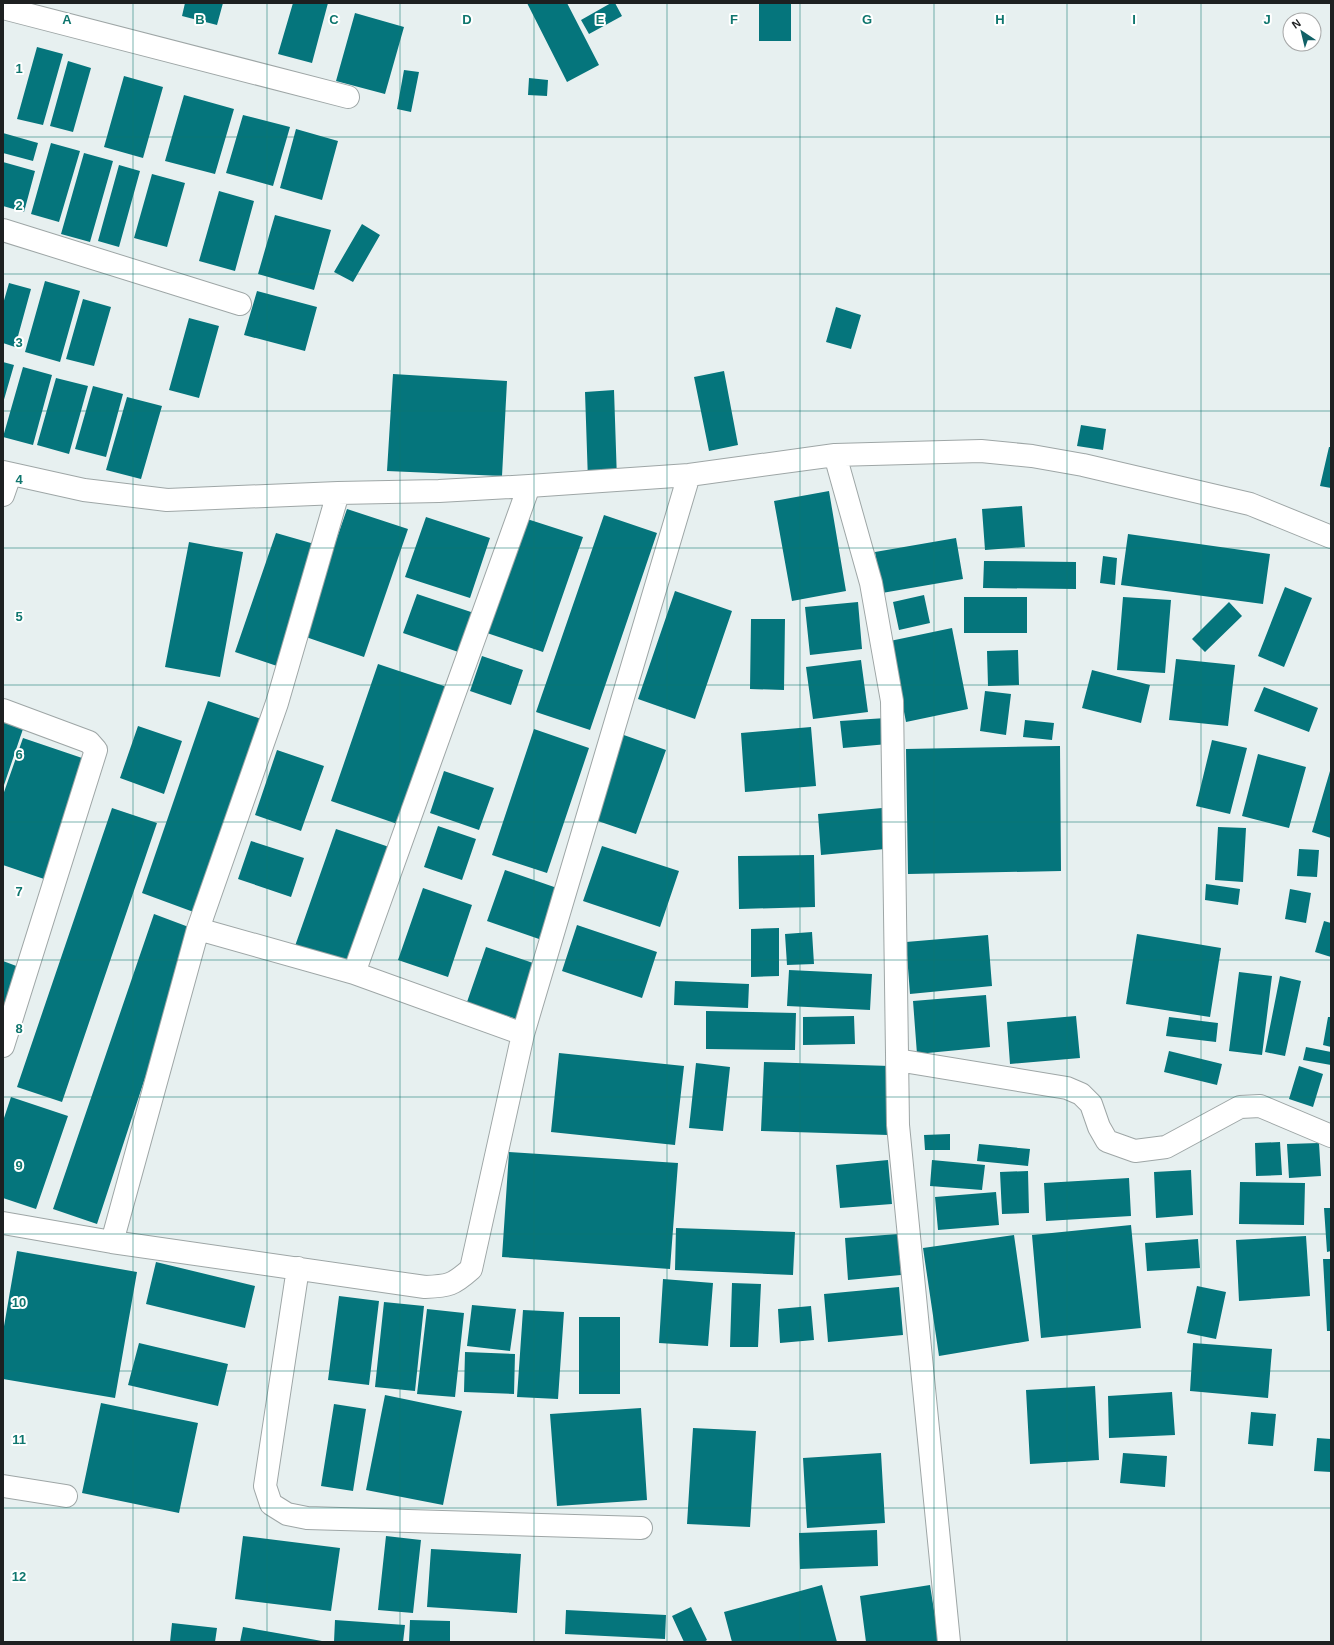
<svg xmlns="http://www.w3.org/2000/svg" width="1334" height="1645" font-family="Helvetica,sans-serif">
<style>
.building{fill:#05757c}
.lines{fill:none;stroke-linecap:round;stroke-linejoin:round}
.street-casing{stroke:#9ea6a6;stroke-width:24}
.street{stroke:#fff;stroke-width:22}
.grid{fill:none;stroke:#0f766e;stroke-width:1;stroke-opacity:0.55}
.grid-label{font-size:13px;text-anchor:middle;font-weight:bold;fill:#0f766e;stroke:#fff;stroke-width:4;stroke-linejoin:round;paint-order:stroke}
</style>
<rect width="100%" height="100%" fill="#e7f0f0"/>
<path class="building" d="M185,3H223L217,25L182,16Z
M293,3H328L312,63L278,54Z
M527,3H567L599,65L567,82Z
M611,3H615L622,16L589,34L581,20Z
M759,3L791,4V41H759Z
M355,13L404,27L385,94L336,81Z
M37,47L63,54L43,125L17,119Z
M68,61L91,68L73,132L50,126Z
M404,70L419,72L411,112L397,109Z
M124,76L163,87L143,158L104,147Z
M529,78L548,80L547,96L528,95Z
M184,95L234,109L215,174L165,161Z
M243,115L290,127L273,186L226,173Z
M296,129L338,141L322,200L280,188Z
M3,133L38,143L33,161L3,153Z
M51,143L80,151L59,222L31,214Z
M84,153L113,161L90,242L61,234Z
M3,162L35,171L24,212L3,206Z
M119,165L140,171L119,247L98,241Z
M152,174L185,183L167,247L134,238Z
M219,191L254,201L235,271L199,261Z
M275,215L331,230L314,290L258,274Z
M362,224L380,235L353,282L334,272Z
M45,281L80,291L60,362L25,352Z
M9,283L31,289L15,347L3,343V304Z
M257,291L317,307L305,351L244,335Z
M83,299L111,307L94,366L66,359Z
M836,307L861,315L851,349L826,342Z
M189,318L219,326L199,398L169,390Z
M3,362L14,365L3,403Z
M23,367L52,375L33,445L3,437Z
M724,371L738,445L709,451L694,377Z
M393,374L507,381L502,476L387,471Z
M56,378L88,386L69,454L37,445Z
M93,386L123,394L106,457L75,449Z
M614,390L617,480L588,481L585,392Z
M127,397L162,406L141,479L106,470Z
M1081,425L1106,429L1103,450L1077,446Z
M1329,447H1331V488L1320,486Z
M829,491L846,591L792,601L774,501Z
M1022,506L1025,547L985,550L982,509Z
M347,509L408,529L364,657L303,636Z
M604,515L657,533L590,730L536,712Z
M426,517L490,538L470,598L405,577Z
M524,518L583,537L543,652L484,632Z
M276,533L318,545L280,667L235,652Z
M1128,534L1270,554L1263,604L1121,585Z
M956,538L963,579L882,593L875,552Z
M189,542L243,552L220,677L165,667Z
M1103,556L1117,558L1115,585L1100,583Z
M984,561L1076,562V589L983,588Z
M1285,587L1312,598L1284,667L1258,656Z
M675,591L732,611L695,719L638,699Z
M417,594L480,615L467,655L403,633Z
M924,595L930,623L899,630L893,602Z
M964,597H1027V633H964Z
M1123,597L1171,600L1165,673L1117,670Z
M858,602L862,649L810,655L805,607Z
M1229,602L1242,616L1205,652L1192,639Z
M751,619H785L784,690L750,689Z
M952,628L968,709L906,722L890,641Z
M1018,650L1019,685L988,686L987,651Z
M482,656L523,670L511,705L470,691Z
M1176,659L1235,665L1228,726L1169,720Z
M861,660L868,712L813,719L806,667Z
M378,664L450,688L403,826L331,801Z
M1092,670L1150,685L1141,723L1082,708Z
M1264,687L1318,708L1309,732L1254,711Z
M985,691L1011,694L1006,735L980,731Z
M208,701L267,721L199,914L142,893Z
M886,718L888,744L843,748L840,721Z
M3,719L24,726L3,788Z
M1025,720L1054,723L1052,740L1023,737Z
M138,726L182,741L164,794L120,778Z
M811,727L816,786L745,792L741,733Z
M534,729L589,748L547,873L492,855Z
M621,734L666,750L636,834L592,819Z
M23,738L88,760L47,880L3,865V795Z
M1212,740L1247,748L1230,814L1196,806Z
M1060,746L1061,871L908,874L906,749Z
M277,750L324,766L301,831L255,815Z
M1258,754L1306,767L1289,828L1242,816Z
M444,771L494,788L479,830L430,813Z
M1330,771H1331V838L1312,832Z
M112,808L157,823L62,1102L17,1087Z
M882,808L885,849L821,855L818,814Z
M438,826L476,839L462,880L424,867Z
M1218,827L1246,828L1243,882L1215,880Z
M336,829L395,849L354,966L295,946Z
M251,841L304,858L291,897L238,879Z
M602,846L679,871L660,927L583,901Z
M1299,849L1319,850L1317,877L1297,876Z
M814,855L815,907L739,909L738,856Z
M505,870L557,888L539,939L487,921Z
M1206,884L1240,889L1238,905L1205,900Z
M423,888L472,905L448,977L398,960Z
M1290,889L1311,893L1306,923L1285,919Z
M154,914L194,929L97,1224L53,1209Z
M1324,921L1331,923V957L1315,952Z
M577,925L657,952L642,998L562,971Z
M779,928V976L751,977V929Z
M812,932L814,964L787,965L785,934Z
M1137,934L1221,948L1210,1017L1126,1004Z
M988,935L992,986L910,994L906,942Z
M486,947L539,965L519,1020L467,1002Z
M3,961L19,967L3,1013Z
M789,970L872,974L870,1010L787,1006Z
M1239,972L1272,976L1262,1055L1229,1051Z
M1280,976L1301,981L1285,1056L1265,1052Z
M675,981L749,984L748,1008L674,1005Z
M986,995L990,1047L917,1054L913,1001Z
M706,1011L796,1013L795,1050L706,1049Z
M854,1016L855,1044L803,1045V1017Z
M1076,1016L1080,1058L1010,1064L1007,1022Z
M1169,1017L1218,1023L1216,1042L1166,1036Z
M1328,1017H1331V1047L1323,1045Z
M1306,1047L1331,1052V1065L1303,1060Z
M1169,1051L1222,1064L1217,1085L1164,1072Z
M559,1053L684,1066L675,1145L551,1132Z
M764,1062L890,1066L888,1135L761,1131Z
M696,1063L730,1067L723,1131L689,1128Z
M1299,1066L1323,1074L1313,1107L1289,1099Z
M11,1097L68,1116L36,1209L3,1198V1121Z
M950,1134V1150H925L924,1135Z
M1280,1142L1282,1175L1256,1176L1255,1143Z
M1319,1143L1321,1176L1289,1178L1287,1144Z
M979,1144L1030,1149L1028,1166L977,1161Z
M509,1152L678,1163L670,1269L502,1257Z
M888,1160L892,1204L840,1208L836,1165Z
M932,1160L985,1165L982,1190L930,1186Z
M1191,1170L1193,1215L1156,1218L1154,1172Z
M1028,1171L1029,1213L1002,1214L1000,1172Z
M1129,1178L1131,1216L1046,1221L1044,1183Z
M1240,1182L1305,1183L1304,1225L1239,1224Z
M996,1192L999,1225L938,1230L935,1197Z
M1324,1208H1331V1251L1327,1252Z
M1131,1225L1141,1328L1041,1338L1032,1235Z
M676,1228L795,1232L793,1275L675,1270Z
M898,1234L901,1275L848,1280L845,1238Z
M1014,1235L1029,1341L939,1356L923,1248Z
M1306,1236L1310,1296L1239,1301L1236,1240Z
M1198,1239L1200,1268L1147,1271L1145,1243Z
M17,1251L137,1272L115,1398L3,1379V1332Z
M1323,1259H1331V1331H1327Z
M156,1262L255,1286L245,1328L146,1304Z
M663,1279L713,1283L708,1346L659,1343Z
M732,1283L761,1284L758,1347H730Z
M1197,1286L1226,1292L1216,1339L1187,1333Z
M899,1287L903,1335L828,1342L824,1294Z
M339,1296L379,1301L369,1385L328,1380Z
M384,1302L424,1306L415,1391L375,1387Z
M472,1305L516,1309L510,1351L467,1346Z
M811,1306L814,1340L780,1343L778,1309Z
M427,1309L464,1313L455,1397L417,1394Z
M523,1310L564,1312L558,1399L517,1397Z
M579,1317H620V1394H579Z
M139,1343L228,1364L218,1406L128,1385Z
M1193,1343L1272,1349L1268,1398L1190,1391Z
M465,1352L515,1354L514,1394L464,1392Z
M1095,1386L1099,1460L1030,1464L1026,1390Z
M1172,1392L1175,1435L1109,1438L1108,1396Z
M385,1395L462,1411L443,1505L366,1490Z
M101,1403L198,1423L179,1513L82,1493Z
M334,1404L366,1409L353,1491L321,1486Z
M641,1408L647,1500L557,1506L550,1414Z
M1251,1412L1276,1414L1273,1446L1248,1444Z
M693,1428L756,1431L750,1527L687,1524Z
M1317,1438L1331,1439V1472L1314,1471Z
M881,1453L885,1523L807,1528L803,1458Z
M1123,1453L1167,1456L1165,1487L1120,1483Z
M877,1530L878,1566L800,1569L799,1533Z
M243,1536L340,1548L331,1611L235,1599Z
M386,1536L421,1540L413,1613L378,1610Z
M431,1549L521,1554L517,1613L427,1607Z
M822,1585L837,1642H732L724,1612Z
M930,1585L939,1642H866L860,1596Z
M691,1607L707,1640L704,1642H684L672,1616Z
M566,1610L666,1615L665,1639L565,1634Z
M335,1620L405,1625L403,1642H334Z
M410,1620L450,1621V1642H409Z
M172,1623L217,1628L215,1642H170Z
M243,1627L322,1641V1642H240Z"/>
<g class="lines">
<g class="street-casing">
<path id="street" d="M3,8L348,97
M3,230L240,304
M835,455L871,583L892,701L898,1125L949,1642
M3,472L84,490L167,500L338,493L439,491L529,486L689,475L835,455L981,451L1032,456L1083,465L1250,504L1331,537
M338,493L277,703L198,929L112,1242L425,1287C449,1286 453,1285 471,1269L523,1034L689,475
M3,495L10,475
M3,710L89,742L96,750L3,1046
M198,929L354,973L523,1034
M354,973L529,486
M897,1060L1067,1088L1081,1094L1091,1104L1099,1127L1107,1141L1135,1151L1166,1147L1240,1107L1260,1106L1331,1136
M3,1223L112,1242
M298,1268L265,1486L271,1504L287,1514L307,1518L641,1528
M3,1486L66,1496"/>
</g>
<use href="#street" class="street"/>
</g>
<path class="grid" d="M133,3V1642M267,3V1642M400,3V1642M534,3V1642M667,3V1642M800,3V1642M934,3V1642M1067,3V1642M1201,3V1642M3,137H1331M3,274H1331M3,411H1331M3,548H1331M3,685H1331M3,822H1331M3,960H1331M3,1097H1331M3,1234H1331M3,1371H1331M3,1508H1331"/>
<g class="grid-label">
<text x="67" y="24">A</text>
<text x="200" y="24">B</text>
<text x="334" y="24">C</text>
<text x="467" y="24">D</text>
<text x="600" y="24">E</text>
<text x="734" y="24">F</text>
<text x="867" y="24">G</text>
<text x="1000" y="24">H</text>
<text x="1134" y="24">I</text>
<text x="1267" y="24">J</text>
<text x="19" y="73">1</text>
<text x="19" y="210">2</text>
<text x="19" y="347">3</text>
<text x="19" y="484">4</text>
<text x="19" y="621">5</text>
<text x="19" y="759">6</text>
<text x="19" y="896">7</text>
<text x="19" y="1033">8</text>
<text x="19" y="1170">9</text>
<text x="19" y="1307">10</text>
<text x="19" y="1444">11</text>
<text x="19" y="1581">12</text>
</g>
<rect width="1334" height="1645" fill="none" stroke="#1d2021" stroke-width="8"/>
<g transform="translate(1302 32) rotate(325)"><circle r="19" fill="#ffffff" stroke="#a5a6a6"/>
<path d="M0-3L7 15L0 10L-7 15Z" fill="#116167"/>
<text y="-6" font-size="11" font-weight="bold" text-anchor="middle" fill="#1d2021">N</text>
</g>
</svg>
